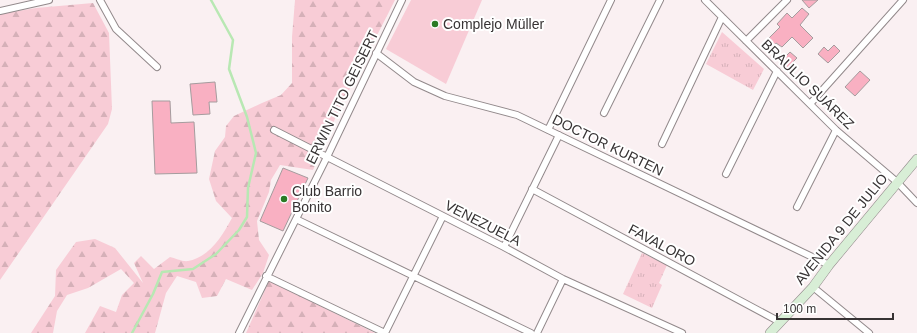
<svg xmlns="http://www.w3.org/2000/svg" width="917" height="333" font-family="Arial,sans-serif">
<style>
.forest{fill:url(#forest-firs)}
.park{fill:url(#park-tufts)}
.pitch{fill:#f8ccd6}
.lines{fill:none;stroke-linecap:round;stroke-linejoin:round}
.stream{stroke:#b8e8b3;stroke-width:2.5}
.building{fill:#f9b0c2;stroke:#a59c9e}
.minor-casing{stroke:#92898b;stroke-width:8}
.secondary-casing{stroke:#92898b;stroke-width:10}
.minor{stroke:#fff;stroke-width:6}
.secondary{stroke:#d8eed6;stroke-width:9}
.poi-dot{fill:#2b7a24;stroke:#fff;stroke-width:1.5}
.labels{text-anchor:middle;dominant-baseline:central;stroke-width:4;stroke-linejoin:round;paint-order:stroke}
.poi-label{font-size:14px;fill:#373334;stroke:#fff;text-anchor:start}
.street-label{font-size:14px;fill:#373334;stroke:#fff}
</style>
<defs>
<pattern id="forest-firs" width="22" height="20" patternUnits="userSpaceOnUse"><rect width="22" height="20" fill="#f8ccd6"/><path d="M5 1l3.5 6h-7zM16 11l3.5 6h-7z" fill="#d5b0b8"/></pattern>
<pattern id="park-tufts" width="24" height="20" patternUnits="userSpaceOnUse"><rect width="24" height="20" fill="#f8ccd6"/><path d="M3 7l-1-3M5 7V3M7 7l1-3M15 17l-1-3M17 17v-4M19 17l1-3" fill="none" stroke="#d5b0b8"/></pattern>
</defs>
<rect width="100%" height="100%" fill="#faf0f2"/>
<path class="forest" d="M295,0H395L337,114L313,170L280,165L271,180L269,192L257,221L259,240L269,255L263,273L252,290L226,279L217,296L202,298L196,282L177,276L166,293L155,333H85L100,306L116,312L122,295L134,283L121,269L88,288L67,295L57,311L53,333H31L55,296L56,270L76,242L95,239L115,248L143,283L134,263L141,256L154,269L170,257C175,258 183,262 188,261C210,257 222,236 232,218L216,201L209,179L215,151L225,137L226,126L234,116L262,103L281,95L292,83V37Z
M93,3L109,33L112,109L108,124L0,280V14L36,8Z
M269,281L375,333H246Z"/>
<path class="park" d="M722,32L764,69L753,90L706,64Z
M642,253L667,265L659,283L662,285L652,308L623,294Z"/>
<path class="pitch" d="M411,0H482L446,84L386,49Z"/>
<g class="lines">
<path class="stream" d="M132,333L153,294L162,272L193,269L216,254L239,230L247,217L248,188L256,153L247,117L229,69L233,40L211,0"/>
</g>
<path class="building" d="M802,0H818L809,8Z
M802,8L809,14L800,25L813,38L803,48L792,37L782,47L776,43L772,47L766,41L780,27L777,24L787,13L792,18Z
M834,45L840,51L828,63L818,54L824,47L828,51Z
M790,52L797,58L787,68L781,61Z
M860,71L870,80L855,96L845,87Z
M215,82L217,102H209L210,114L193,115L190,84Z
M152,101H170L171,123L194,122L197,173L155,174Z
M283,168L308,178L283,231L260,221Z"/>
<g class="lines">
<g class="minor-casing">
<path id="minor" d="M100,0L116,29L157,67
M705,0L836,130L897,182L917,203
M0,11L49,0
M746,41L787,0
M376,53L414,82L445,96L517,115L829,265
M810,104L903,0
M604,113L660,0
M274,130L504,247L563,279L682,333
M548,130L611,0
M662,144L722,17
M726,174L777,71
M532,189L780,322
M797,207L836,130
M296,219L531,333
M504,247L559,135
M266,276L385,333
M813,287L869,333
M239,333L327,157L402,0
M385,333L443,216
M537,333L563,279"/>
</g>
<g class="secondary-casing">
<path id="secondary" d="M770,333L813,287L829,265L917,159"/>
</g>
<use href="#minor" class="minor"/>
<use href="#secondary" class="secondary"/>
</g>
<g class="poi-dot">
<circle cx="435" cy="24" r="4"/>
<circle cx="284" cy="199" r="4"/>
</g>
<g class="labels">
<g class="poi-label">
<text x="443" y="24">Complejo Müller</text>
<text x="292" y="191">Club Barrio<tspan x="292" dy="16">Bonito</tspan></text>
</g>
<g class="street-label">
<text transform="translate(808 84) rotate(44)">BRAULIO SUÁREZ</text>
<text transform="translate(342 97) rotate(-64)">ERWIN TITO GEISERT</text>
<text transform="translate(608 145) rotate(26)">DOCTOR KURTEN</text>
<text transform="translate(483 223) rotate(27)">VENEZUELA</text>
<text transform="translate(841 229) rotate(-51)">AVENIDA 9 DE JULIO</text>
<text transform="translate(662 245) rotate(28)">FAVALORO</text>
</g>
</g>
<path d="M777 313v6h116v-6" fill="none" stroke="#373334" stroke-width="2"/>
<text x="783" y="313" font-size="12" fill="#373334" stroke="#ffffff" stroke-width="3" paint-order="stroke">100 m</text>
</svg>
